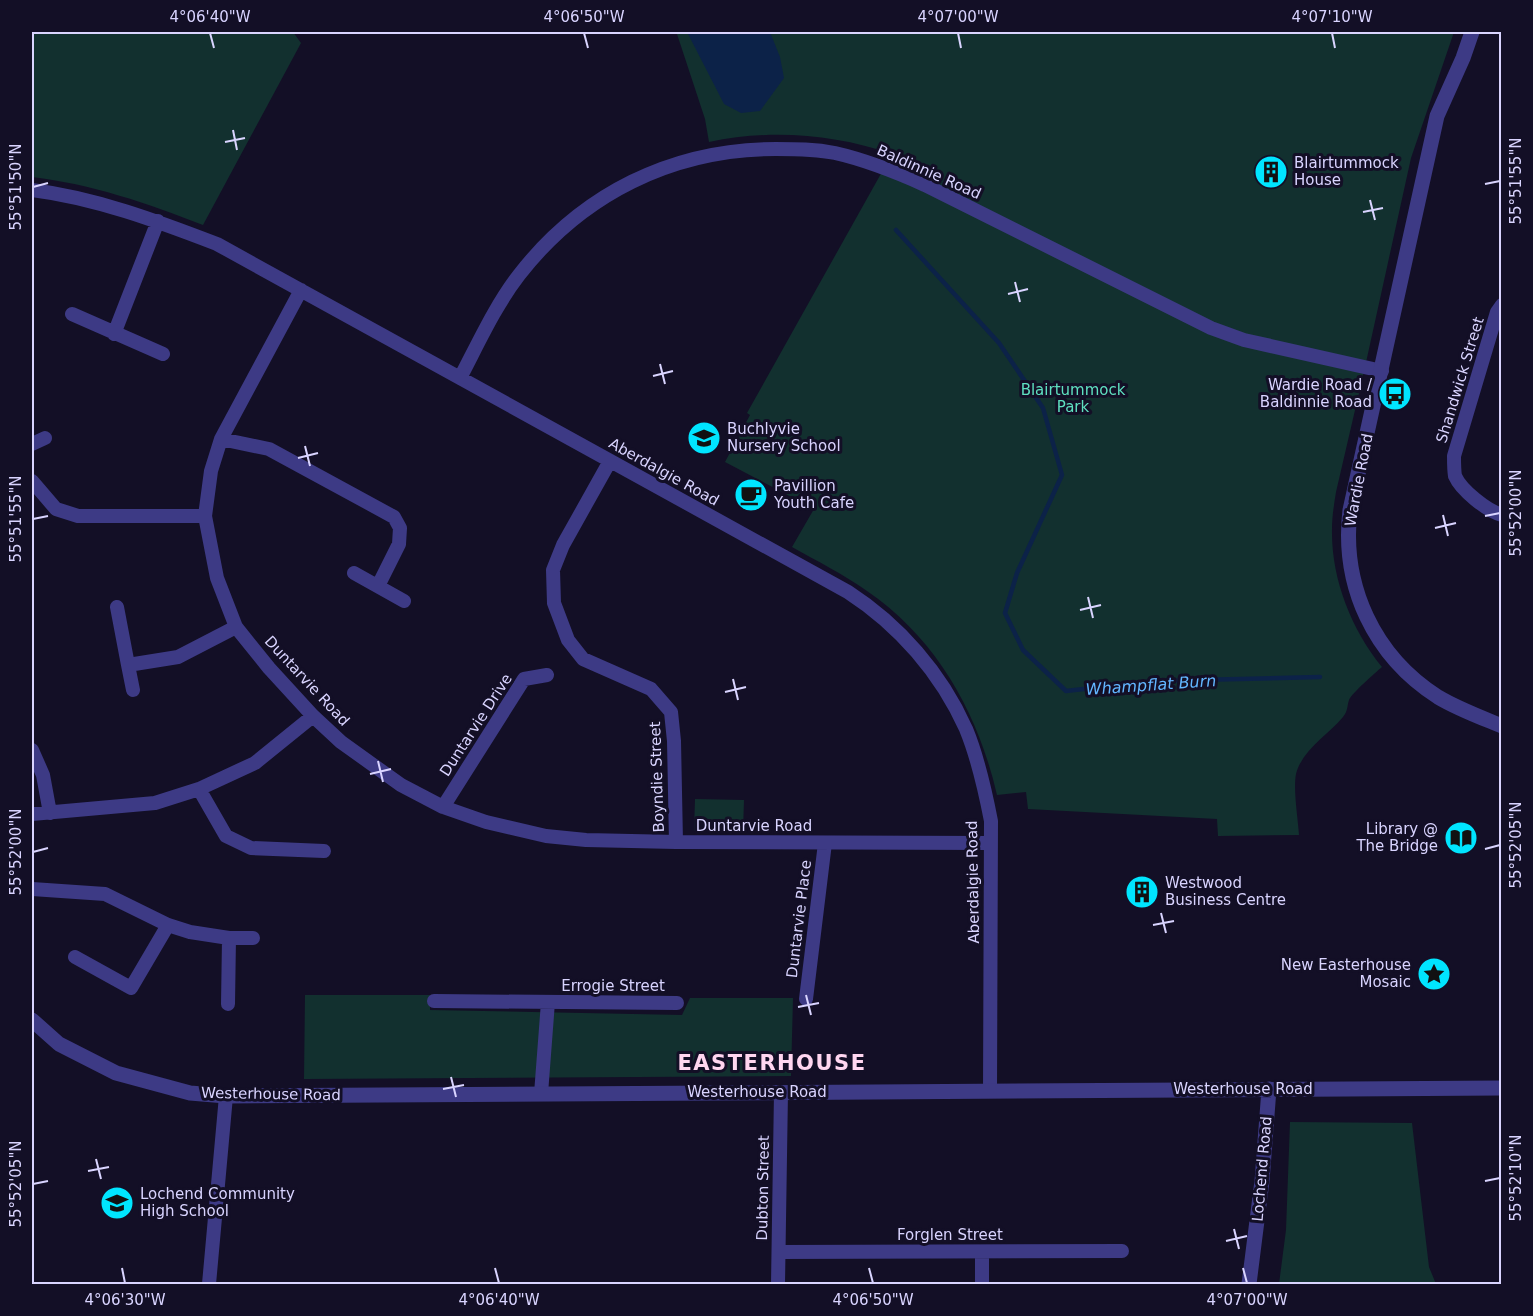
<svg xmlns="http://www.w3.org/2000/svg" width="1533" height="1316" font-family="'DejaVu Sans',sans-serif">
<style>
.green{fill:#12302f}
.water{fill:#0c2248}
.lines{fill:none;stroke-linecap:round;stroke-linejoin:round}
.stream{stroke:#0c2248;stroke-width:4.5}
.minor{stroke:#3d3a85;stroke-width:14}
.tertiary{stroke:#3d3a85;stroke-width:15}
.ticks{fill:none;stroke:#d9d4ff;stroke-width:2}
.labels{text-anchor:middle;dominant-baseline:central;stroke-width:6;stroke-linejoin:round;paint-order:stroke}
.poi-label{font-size:15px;fill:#d9d4ff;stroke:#130f26;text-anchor:start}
.street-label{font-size:15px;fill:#d9d4ff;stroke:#130f26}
.park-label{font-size:15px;fill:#5fe0c0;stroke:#130f26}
.water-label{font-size:16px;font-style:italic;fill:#62b6ff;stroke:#130f26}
.district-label{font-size:21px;font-weight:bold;letter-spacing:1.5px;fill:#ffd6f0;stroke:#130f26}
.neatline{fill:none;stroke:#d9d4ff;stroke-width:2}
.ticks-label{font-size:15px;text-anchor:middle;fill:#d9d4ff}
</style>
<rect width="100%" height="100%" fill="#130f26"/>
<path class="green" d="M32,32H293L301,43L203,225C147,203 91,184 32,177Z
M669,32H1454L1411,158L1365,367L1336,492C1334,504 1332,517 1332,529C1331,578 1351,629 1382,667C1375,673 1352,693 1349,700C1347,706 1348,711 1343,717C1328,735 1302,750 1296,774C1293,790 1298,818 1299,835L1218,836L1217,819L1028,809L1026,792L997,795C978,713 937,639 867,591C843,574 817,561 792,547L814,509L725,462L750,415L747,413L892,154C834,134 770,129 709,142L705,119L677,34Z
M695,799L744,800L743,832L694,831Z
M305,995H430V1010L682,1015L690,998H793L791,1076L304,1079Z
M1290,1122L1412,1123L1429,1267L1436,1284H1279L1286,1230Z"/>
<path class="water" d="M687,32H770L780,57L784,78L760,111L741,113L724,104Z"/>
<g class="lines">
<path class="stream" d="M896,230L999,343L1043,408L1062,475L1017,573L1005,613L1023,650L1066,691L1155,681L1320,677"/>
<path class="minor" d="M32,190C96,198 157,221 217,244L848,592C899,625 941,673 966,729C978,758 985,790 991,821L990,1091
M301,290L221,439L211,471L205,516L217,578L236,627L269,668L313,716L341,742L401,785L443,807L486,822L546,836L586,840L676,842L990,843
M1502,305L1497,312L1454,456C1454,462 1454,470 1455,476C1461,490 1487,511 1502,515
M72,314L163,354
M114,334L158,221
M460,378C478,344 495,306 519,275C582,194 672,149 776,149C796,149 815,149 835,153C866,160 896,172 925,185L1211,328L1244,340L1382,371
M221,439L269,449L394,517L400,528L399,544L378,586
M32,444L45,438
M610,461L563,545L553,570L554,603L568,640L583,659L651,689L671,712L674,741L676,842
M32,481L56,509L78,516H205
M354,573L404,601
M117,607L128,665L178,657L236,627
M128,665L133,690
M32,750L43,775L50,813
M199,789L226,836L251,848L324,851
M443,807L524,679L547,675
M32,814L155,803L199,789L255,763L313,716
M32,889L105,894L168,925L190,932L229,938H253
M75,957L131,988L168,925
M806,999L825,843
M434,1001L677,1003
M228,1004L229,938
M541,1094L548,1002
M779,1252L1122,1251
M982,1252V1284
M209,1284L226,1096
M778,1284L781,1092"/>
<path class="tertiary" d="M1472,32L1463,58L1437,116L1350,510C1341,586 1374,656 1438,697C1458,709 1480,717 1502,726
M32,1020L59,1044L116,1073L190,1093L226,1096L1502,1088
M1249,1284L1262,1181L1269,1089"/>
</g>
<path class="ticks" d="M210,33L214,48M584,33L588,48M958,33L961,48M1332,33L1335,48M233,130L237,150M225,142L245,138M1485,184L1500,181M33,187L48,183M1370,200L1375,220M1363,212L1383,208M1015,282L1020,302M1008,294L1028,289M660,364L665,384M653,376L673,371M305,446L310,466M298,458L318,453M1443,515L1448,536M1485,516L1500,513M33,519L48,516M1435,528L1456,523M1088,597L1093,618M1080,610L1101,605M733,679L738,700M725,692L746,687M378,761L383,782M370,774L391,769M1485,849L1500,845M33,852L48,848M1161,913L1166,933M1153,925L1174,921M806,995L811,1015M798,1007L819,1003M451,1077L456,1097M443,1089L464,1085M96,1159L101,1179M88,1171L109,1167M1485,1181L1500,1178M33,1184L48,1181M1234,1229L1239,1249M1226,1241L1247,1236M122,1268L125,1283M495,1268L499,1283M869,1268L873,1283M1243,1268L1247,1283"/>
<defs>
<g id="building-disc" transform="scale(1.725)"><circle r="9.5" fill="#00e5ff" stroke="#130f26"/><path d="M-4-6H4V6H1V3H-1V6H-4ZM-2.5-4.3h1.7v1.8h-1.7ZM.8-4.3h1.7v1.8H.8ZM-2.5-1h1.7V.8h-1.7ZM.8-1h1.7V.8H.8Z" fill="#111"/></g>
<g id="bus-disc" transform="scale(1.725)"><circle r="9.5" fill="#00e5ff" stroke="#130f26"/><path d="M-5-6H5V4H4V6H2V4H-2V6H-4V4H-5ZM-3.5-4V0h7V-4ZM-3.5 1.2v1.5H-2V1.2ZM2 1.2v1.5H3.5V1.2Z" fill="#111"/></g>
<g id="school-disc" transform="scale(1.725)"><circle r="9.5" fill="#00e5ff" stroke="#130f26"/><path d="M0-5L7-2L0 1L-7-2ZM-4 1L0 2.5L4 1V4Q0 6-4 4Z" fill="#111"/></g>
<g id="cafe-disc" transform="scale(1.725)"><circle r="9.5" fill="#00e5ff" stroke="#130f26"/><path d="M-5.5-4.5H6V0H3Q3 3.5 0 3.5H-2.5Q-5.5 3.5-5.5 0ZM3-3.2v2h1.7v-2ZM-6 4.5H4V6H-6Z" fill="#111"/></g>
<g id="library-disc" transform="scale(1.725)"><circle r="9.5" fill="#00e5ff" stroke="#130f26"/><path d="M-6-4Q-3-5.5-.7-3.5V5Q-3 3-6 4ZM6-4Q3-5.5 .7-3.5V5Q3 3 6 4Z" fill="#111"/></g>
<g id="sight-disc" transform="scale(1.725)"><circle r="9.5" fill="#00e5ff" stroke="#130f26"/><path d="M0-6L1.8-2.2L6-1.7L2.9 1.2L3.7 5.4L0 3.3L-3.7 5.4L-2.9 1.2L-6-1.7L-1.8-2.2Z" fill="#111"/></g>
</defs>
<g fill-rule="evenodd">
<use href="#building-disc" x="1271" y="172"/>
<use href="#bus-disc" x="1395" y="394"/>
<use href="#school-disc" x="704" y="438"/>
<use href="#cafe-disc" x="751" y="495"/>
<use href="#library-disc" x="1461" y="838"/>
<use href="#building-disc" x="1142" y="892"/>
<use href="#sight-disc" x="1434" y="974"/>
<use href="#school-disc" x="117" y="1203"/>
</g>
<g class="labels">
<g class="poi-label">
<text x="1294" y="163">Blairtummock<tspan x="1294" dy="17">House</tspan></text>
<text x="1372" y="385" text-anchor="end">Wardie Road /<tspan x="1372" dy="17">Baldinnie Road</tspan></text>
<text x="727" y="429">Buchlyvie<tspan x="727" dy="17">Nursery School</tspan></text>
<text x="774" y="486">Pavillion<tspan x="774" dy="17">Youth Cafe</tspan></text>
<text x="1438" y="829" text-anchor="end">Library @<tspan x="1438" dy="17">The Bridge</tspan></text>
<text x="1165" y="883">Westwood<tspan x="1165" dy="17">Business Centre</tspan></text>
<text x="1411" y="965" text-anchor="end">New Easterhouse<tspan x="1411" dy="17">Mosaic</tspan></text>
<text x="140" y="1194">Lochend Community<tspan x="140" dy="17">High School</tspan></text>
</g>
<g class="street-label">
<text transform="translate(929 172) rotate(24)">Baldinnie Road</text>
<text transform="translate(1460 380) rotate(-73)">Shandwick Street</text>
<text transform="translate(664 472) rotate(29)">Aberdalgie Road</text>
<text transform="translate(1359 480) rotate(-79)">Wardie Road</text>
<text transform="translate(307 681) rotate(47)">Duntarvie Road</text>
<text transform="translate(476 725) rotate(-57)">Duntarvie Drive</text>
<text transform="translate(657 777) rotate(-92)">Boyndie Street</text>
<text x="754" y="826">Duntarvie Road</text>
<text transform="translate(973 882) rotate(-91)">Aberdalgie Road</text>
<text transform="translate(799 919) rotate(-83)">Duntarvie Place</text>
<text x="613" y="986">Errogie Street</text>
<text x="1243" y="1089">Westerhouse Road</text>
<text x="757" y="1092">Westerhouse Road</text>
<text transform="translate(271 1094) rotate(1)">Westerhouse Road</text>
<text transform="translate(1262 1169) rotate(-85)">Lochend Road</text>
<text transform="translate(763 1188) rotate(-89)">Dubton Street</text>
<text x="950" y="1235">Forglen Street</text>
</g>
<g class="park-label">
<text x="1073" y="390">Blairtummock<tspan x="1073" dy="17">Park</tspan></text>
</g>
<g class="water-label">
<text transform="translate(1151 685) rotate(-4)">Whampflat Burn</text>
</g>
<g class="district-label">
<text x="772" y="1063">EASTERHOUSE</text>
</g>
</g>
<rect width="1533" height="1316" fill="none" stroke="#130f26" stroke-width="66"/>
<rect x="33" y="33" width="1467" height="1250" class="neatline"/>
<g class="ticks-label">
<text x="210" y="22">4°06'40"W</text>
<text x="584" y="22">4°06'50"W</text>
<text x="958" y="22">4°07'00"W</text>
<text x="1332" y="22">4°07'10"W</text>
<text transform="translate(1516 181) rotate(-90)" y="5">55°51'55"N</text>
<text transform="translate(16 187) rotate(-90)" y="5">55°51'50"N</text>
<text transform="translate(1516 513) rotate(-90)" y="5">55°52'00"N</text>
<text transform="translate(16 519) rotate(-90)" y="5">55°51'55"N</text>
<text transform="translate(1516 845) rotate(-90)" y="5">55°52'05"N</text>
<text transform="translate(16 852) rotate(-90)" y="5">55°52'00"N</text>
<text transform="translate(1516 1178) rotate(-90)" y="5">55°52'10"N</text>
<text transform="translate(16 1184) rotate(-90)" y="5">55°52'05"N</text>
<text x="125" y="1305">4°06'30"W</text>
<text x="499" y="1305">4°06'40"W</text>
<text x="873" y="1305">4°06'50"W</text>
<text x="1247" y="1305">4°07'00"W</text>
</g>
</svg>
